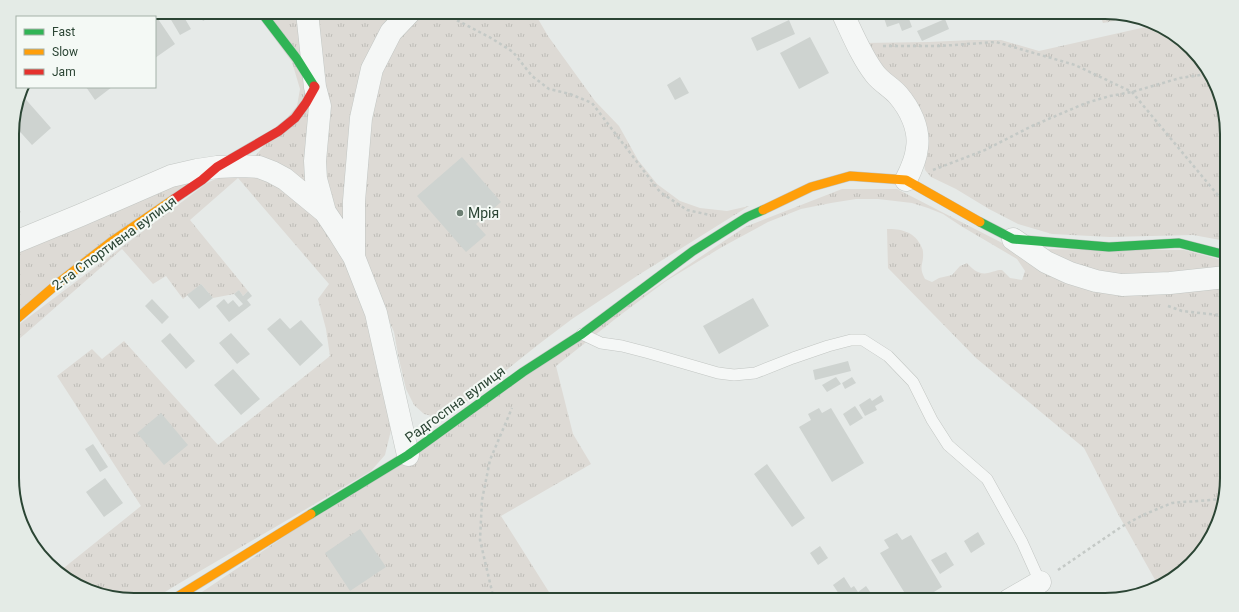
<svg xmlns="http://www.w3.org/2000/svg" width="1239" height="612" font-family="Roboto,sans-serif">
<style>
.grass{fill:url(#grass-tufts)}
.garden{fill:url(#garden-furrows)}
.building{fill:#ced3d0}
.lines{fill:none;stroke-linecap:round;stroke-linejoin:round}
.lane-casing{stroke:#c2c6c3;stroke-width:12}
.street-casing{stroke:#c2c6c3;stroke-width:23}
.fast-casing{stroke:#c2c6c3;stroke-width:10}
.slow-casing{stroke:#c2c6c3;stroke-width:10}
.jam-casing{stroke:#c2c6c3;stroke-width:10}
.path{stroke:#c4c9c6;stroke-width:2.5;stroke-dasharray:3 3;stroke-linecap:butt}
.lane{stroke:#f5f7f6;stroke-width:11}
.street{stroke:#f5f7f6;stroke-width:22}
.fast{stroke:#30b455;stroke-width:9}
.slow{stroke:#ff9f0a;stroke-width:9}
.jam{stroke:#e5322d;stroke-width:9}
.poi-dot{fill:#6c7f73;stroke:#f4f9f5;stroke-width:1.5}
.labels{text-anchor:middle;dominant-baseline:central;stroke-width:4;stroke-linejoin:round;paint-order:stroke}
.poi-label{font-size:14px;fill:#2b4534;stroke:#f4f9f5;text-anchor:start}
.street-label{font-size:14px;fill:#2b4534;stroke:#f4f9f5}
.rim{fill:none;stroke:#2b4534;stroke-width:2}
</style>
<defs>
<pattern id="grass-tufts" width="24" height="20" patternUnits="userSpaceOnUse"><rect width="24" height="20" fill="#dddad5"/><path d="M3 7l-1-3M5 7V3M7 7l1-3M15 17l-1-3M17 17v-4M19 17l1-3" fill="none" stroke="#bebcb7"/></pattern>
<pattern id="garden-furrows" width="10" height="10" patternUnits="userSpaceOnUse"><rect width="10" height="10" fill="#dddad5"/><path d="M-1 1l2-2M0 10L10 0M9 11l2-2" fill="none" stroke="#bebcb7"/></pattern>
</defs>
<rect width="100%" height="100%" fill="#e6eae8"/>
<path class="grass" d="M255,12H534L548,36L595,101L619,126L638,160L657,184L680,201L700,208L727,211L749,206L640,274L572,319L539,344L460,407L449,414L436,417L424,414L414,405L406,389L398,355L394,332L367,271L350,241L252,160L297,106L300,89L292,62Z
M1159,24L1202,60L1226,118V241L1193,235L1110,237L1052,234L1018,224L989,209L956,189L931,177L925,170L923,159L863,43L929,42L972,40H1001L1039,51Z
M239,168L260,170L326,224L363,292L392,426L385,455L371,471L178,584L152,600H134L80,588L60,571L141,506L57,376L92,349L102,359L124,341L218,445L330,356L326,329L318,299L329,284L238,178L190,220L248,291L243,296L239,290L234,294L213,298L201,284L183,299L166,276L153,284L122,249L25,334L13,344V329L207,183Z
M198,175L13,317V254L93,218Z
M842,189H897L1014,249L1184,250L1226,261L1227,478L1215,532L1173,580L1158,585L1118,514L1084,448L976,358L888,268L887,229C900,229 913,231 920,244C921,246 923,249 923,252C924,265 918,266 925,279L932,282L939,278L952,275L960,266L967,263C972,269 979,275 988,273C994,272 995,270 1002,270L1010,278L1022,280L1025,271L1017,259L961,226L943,214L928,208L912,203L878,199H856L831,203L801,209L768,222L722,247L666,281L619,316L556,366L573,434L591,464L501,516L554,600H190L745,227Z"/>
<path class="garden" d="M1099,12H1105L1130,18L1103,23Z"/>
<path class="building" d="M168,12H181L191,29L180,35L167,13Z
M198,12H218L203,21Z
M882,12H916L917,16L909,19L912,27L902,31L899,23L887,27Z
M156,16L175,44L155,58V17Z
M945,19L949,29L922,41L917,31Z
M789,20L795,34L757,51L751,38Z
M810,37L829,73L799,89L780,53Z
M680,77L689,93L675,100L667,85Z
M86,87H112L95,100Z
M21,94L51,128L32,145L13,124Z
M462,157L501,202L476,224L486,235L466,252L417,196Z
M12,200L21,212L12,218Z
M201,284L213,298L199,309L187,295Z
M239,290L243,296L248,291L252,296L247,300L251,305L229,322L216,306L224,299L228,304L233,300L239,307L243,304L234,294Z
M753,298L769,326L719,354L703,326Z
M152,299L169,317L162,324L145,306Z
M280,318L290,329L301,320L323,345L300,366L267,329Z
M170,333L195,361L186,369L161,341Z
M231,333L250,354L237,364L219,343Z
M848,361L851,371L815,380L813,370Z
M233,369L260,399L241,415L214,385Z
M836,377L841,384L827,392L822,385Z
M852,377L856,383L845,389L842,383Z
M881,395L884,401L875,406L877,410L865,416L859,405L870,398L872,401Z
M855,406L863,418L850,426L843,414Z
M819,408L822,413L831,408L864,463L832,482L799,427L811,420L808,414Z
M161,413L188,445L164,465L137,433Z
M93,444L108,467L100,472L85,449Z
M767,464L805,518L792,527L754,474Z
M105,478L123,503L104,517L86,492Z
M360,529L386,567L350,591L325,553Z
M978,532L985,544L971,553L964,541Z
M897,533L902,540L911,535L942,587L921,600H909L880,553L889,548L884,540Z
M33,540L44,558L37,552Z
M820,546L828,558L818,565L810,553Z
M946,552L954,565L940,574L931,560Z
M844,577L851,588L854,586L858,592L866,586L873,596L867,600H843L833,585Z"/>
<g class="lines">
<g class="lane-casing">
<path id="lane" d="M582,334L601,343L622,346L649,353L718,373L734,375L755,373L793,358L828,346L851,340H863L888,356L913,382L932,420L948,445L987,479L1022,542L1040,582"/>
</g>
<g class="street-casing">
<path id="street" d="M307,12L315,87L320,106L315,161L316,179L325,212L339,233L354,257L376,313L408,455
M842,12C852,33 861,56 875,74C881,82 891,87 898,95C910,109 920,129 917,148C916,159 911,170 906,180
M1013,239L1046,262L1070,273L1096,281L1122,285L1170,283L1226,277
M13,243L81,215L171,176L197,170L217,167L241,166L259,167L272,172L285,179L325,212
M354,257V201L361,118L372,69L391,32L410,12
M1009,600L1040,582"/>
</g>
<g class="fast-casing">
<path id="fast" d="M261,12L297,59L314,86
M980,222L1013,239L1109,247L1179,243L1226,255
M311,514L408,455L523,372L582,334L693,251L747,217L763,210"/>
</g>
<g class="slow-casing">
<path id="slow" d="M763,210L811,187L850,176L906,180L980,222
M13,322L57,284L111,242L174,199
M172,600L311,514"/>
</g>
<g class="jam-casing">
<path id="jam" d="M174,199L202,180L217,167L279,131L295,118L306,103L315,87L314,86"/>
</g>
<path class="path" d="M441,12L491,38L513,52L532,76L549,89L570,94L592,103L660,192L687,210L710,215
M883,46H940L996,42L1075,65L1132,92L1226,205
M933,170L985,150L1032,126L1086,103L1110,96L1132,92L1180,78L1208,74
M1168,306L1182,311L1227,316
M1058,570L1121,527L1143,515L1172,503L1222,499
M494,600L480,540L482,500L490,460L512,408"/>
<use href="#lane" class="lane"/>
<use href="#street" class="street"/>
<use href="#fast" class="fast"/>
<use href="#slow" class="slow"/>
<use href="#jam" class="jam"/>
</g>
<circle class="poi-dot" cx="460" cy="213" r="4"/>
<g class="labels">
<g class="poi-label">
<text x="468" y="213">Мрія</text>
</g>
<g class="street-label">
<text transform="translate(114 243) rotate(-36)">2-га Спортивна вулиця</text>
<text transform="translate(455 404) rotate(-36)">Радгоспна вулиця</text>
</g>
</g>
<path d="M0 0H1239V612H0ZM134 19H1105A115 115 0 0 1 1220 134V478A115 115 0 0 1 1105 593H134A115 115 0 0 1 19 478V134A115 115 0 0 1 134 19Z" fill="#e4ebe6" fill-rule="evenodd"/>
<path class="rim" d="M134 19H1105A115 115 0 0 1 1220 134V478A115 115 0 0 1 1105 593H134A115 115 0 0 1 19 478V134A115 115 0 0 1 134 19Z"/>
<rect x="16" y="16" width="140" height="72" fill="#f4f9f5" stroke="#a4b1a8"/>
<rect x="24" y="29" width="20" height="6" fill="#30b455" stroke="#a4b1a8"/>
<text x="52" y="36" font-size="12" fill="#2b4534">Fast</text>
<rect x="24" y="49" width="20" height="6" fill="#ff9f0a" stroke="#a4b1a8"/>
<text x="52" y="56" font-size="12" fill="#2b4534">Slow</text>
<rect x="24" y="69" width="20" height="6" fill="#e5322d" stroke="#a4b1a8"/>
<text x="52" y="76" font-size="12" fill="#2b4534">Jam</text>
</svg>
